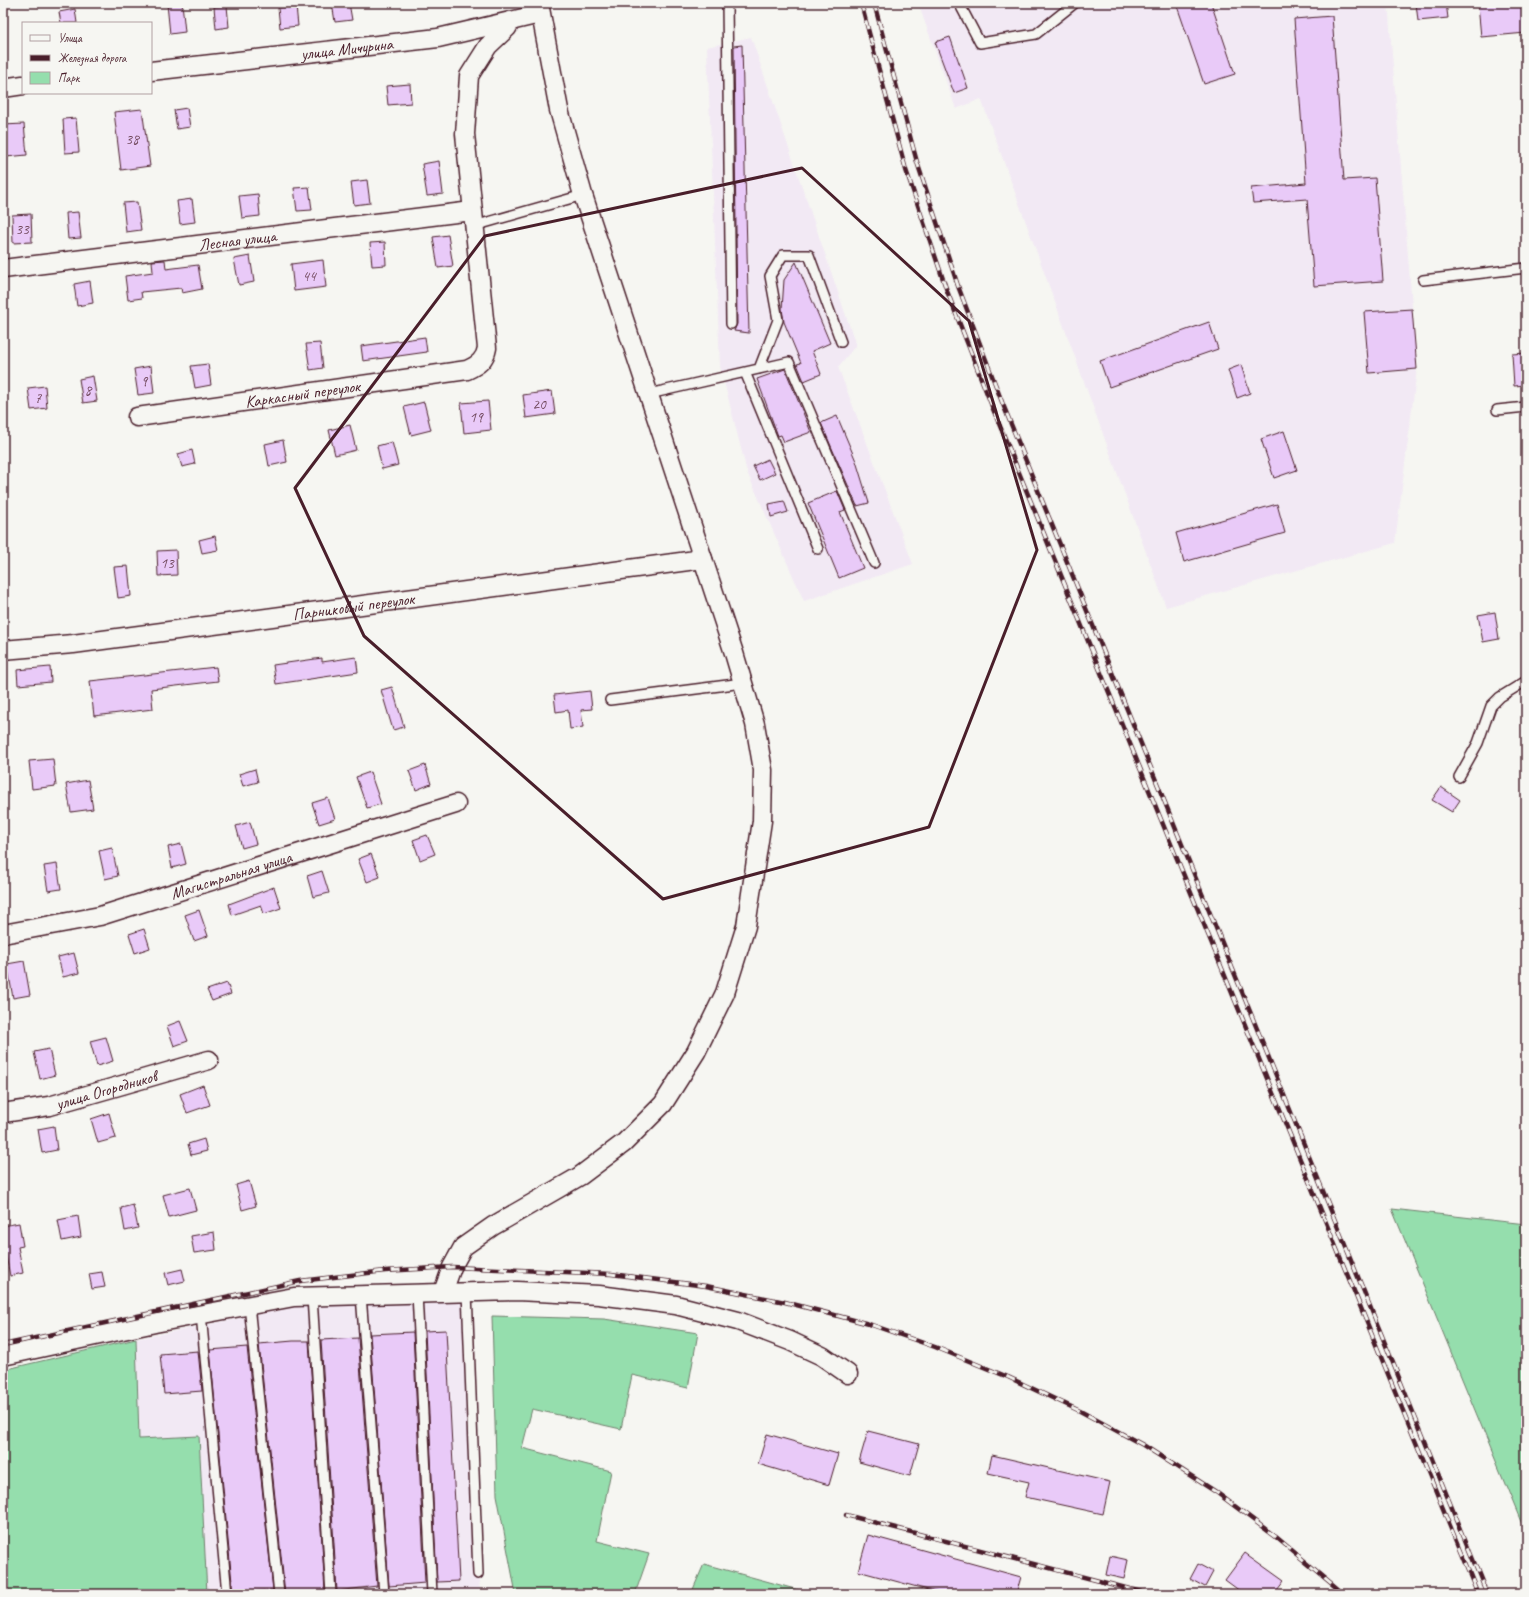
<svg xmlns="http://www.w3.org/2000/svg" width="1529" height="1597" font-family="Caveat,sans-serif">
<style>
.built{fill:#f2e9f4}
.green{fill:#95dead;stroke:#707e6c}
.building{fill:#e9caf8;stroke:#4a1f2b}
.lines{fill:none;stroke-linecap:round;stroke-linejoin:round}
.service-casing{stroke:#4a1f2b;stroke-width:12}
.minor-casing{stroke:#4a1f2b;stroke-width:21}
.service{stroke:#f6f6f2;stroke-width:9}
.minor{stroke:#f6f6f2;stroke-width:18}
.rail-casing{stroke:#4a1f2b;stroke-width:4.5}
.rail{stroke:#f6f6f2;stroke-width:3;stroke-dasharray:9;stroke-linecap:butt}
.marked{fill:none;stroke:#4a1f2b;stroke-width:3;stroke-linejoin:round}
.labels{text-anchor:middle;dominant-baseline:central;stroke-width:3;stroke-linejoin:round;paint-order:stroke}
.number-label{font-size:15px;fill:#724a5e}
.street-label{font-size:17px;fill:#4a1f2b;stroke:#f6f6f2}
</style>
<rect width="100%" height="100%" fill="#f6f6f2"/>
<filter id="ink" filterUnits="userSpaceOnUse"><feTurbulence type="fractalNoise" baseFrequency=".025" numOctaves="2"/><feDisplacementMap in="SourceGraphic" scale="8" xChannelSelector="R" yChannelSelector="G"/><feConvolveMatrix kernelMatrix="1 2 1 2 8 2 1 2 1" color-interpolation-filters="sRGB"/></filter>
<g filter="url(#ink)">
<path class="built" d="M918,3H1388L1417,369L1395,543L1166,607L981,99L956,109Z
M751,37L856,345L838,367L913,564L804,601L747,472L720,366L707,47Z
M462,1302L480,1593L207,1594L199,1436L139,1440L136,1339L315,1303Z"/>
<path class="green" d="M1392,1209L1526,1224V1534Z
M492,1316L604,1319L698,1333L688,1388L632,1375L621,1429L532,1409L522,1448L611,1471L597,1541L649,1554L635,1594H516L497,1495Z
M136,1339L139,1439L199,1436L207,1594H3V1370Z
M704,1564L813,1594H691Z"/>
<path class="building" d="M182,3L185,32L170,34L167,4Z
M332,3H349L352,20L335,22Z
M1176,3H1211L1235,74L1204,84Z
M1416,3H1446L1448,18L1418,21Z
M1502,3H1526V33L1481,37L1478,5Z
M227,6L229,27L216,29L214,7Z
M296,6L298,26L280,28L278,8Z
M75,9L77,23H61L59,12Z
M1332,16L1344,180L1375,178L1383,281L1314,286L1307,199L1253,203L1251,188L1306,183L1294,19Z
M950,37L968,88L954,93L935,42Z
M742,45L749,333L734,331L737,324L734,46Z
M410,84L411,103L388,105L386,86Z
M187,108L190,127L177,129L174,110Z
M142,109L150,166L121,170L114,112Z
M76,118L79,152L65,153L63,119Z
M24,124L27,155L6,157L3,125Z
M439,161L443,194L427,196L422,164Z
M367,180L370,203L354,205L351,182Z
M309,187L312,210L297,211L294,188Z
M258,194L260,216L242,218L239,196Z
M192,199L195,222L180,224L177,201Z
M137,202L141,230L126,232L123,203Z
M78,212L81,238L68,239L66,213Z
M31,214L32,242L13,243L12,215Z
M448,235L453,266L438,268L433,237Z
M385,242L386,265L372,266L370,243Z
M250,256L254,282L239,285L234,259Z
M165,260L166,269L198,265L202,289L182,293L181,288L141,292L142,298L128,300L125,276L153,272L152,261Z
M323,260L326,287L294,291L291,264Z
M796,262L830,343L812,351L821,374L804,381L797,364L801,363L784,322L782,309L784,280Z
M90,281L93,303L77,306L74,284Z
M1412,309L1417,369L1369,373L1364,312Z
M1209,322L1218,349L1109,387L1100,361Z
M425,337L427,352L363,361L361,346Z
M320,343L323,368L310,370L306,344Z
M1526,353V385L1514,386L1512,354Z
M208,364L211,385L195,388L191,366Z
M1241,365L1250,393L1237,398L1228,370Z
M151,366L154,393L138,395L134,369Z
M785,369L811,432L784,442L781,435L778,436L757,379Z
M93,376L97,401L83,403L79,379Z
M45,386L47,408L31,410L28,388Z
M552,391L555,414L526,418L523,395Z
M488,401L491,430L464,433L461,403Z
M424,402L431,430L411,435L404,407Z
M837,416L856,461L869,503L857,506L821,423Z
M350,425L356,450L335,455L329,430Z
M1284,431L1297,470L1274,478L1261,439Z
M283,440L287,462L269,466L265,444Z
M392,442L398,465L382,469L377,446Z
M192,450L195,464L182,467L178,454Z
M768,459L775,473L760,480L753,466Z
M837,491L845,510L840,512L863,568L839,578L808,503Z
M784,501L788,512L771,517L769,504Z
M1277,504L1285,533L1184,562L1176,533Z
M215,536L218,550L202,553L199,540Z
M176,550L177,575L158,576L157,551Z
M128,566L131,596L118,598L114,567Z
M1495,612L1499,639L1483,642L1478,615Z
M356,657L358,672L276,684L273,665L322,658V662Z
M50,667L51,682L18,685L17,670Z
M216,667L218,681L151,689L153,709L94,716L90,681Z
M392,687L404,727L393,730L381,690Z
M590,691L592,709L581,710L583,727L570,729L568,710L556,712L554,695Z
M53,759L56,786L32,789L29,761Z
M425,765L431,784L416,790L409,771Z
M255,769L258,782L243,786L239,774Z
M370,772L381,804L367,808L356,777Z
M88,780L93,809L71,812L66,784Z
M1441,787L1460,800L1452,812L1432,800Z
M328,798L335,819L319,824L312,803Z
M250,822L256,844L242,848L236,826Z
M427,835L435,854L420,860L413,840Z
M181,844L186,864L172,868L168,847Z
M112,848L118,876L105,879L99,851Z
M371,854L380,877L367,882L358,859Z
M57,864L61,889L48,891L44,866Z
M322,871L329,893L313,897L307,876Z
M274,887L281,908L264,914L261,905L232,915L229,904Z
M199,910L208,936L194,941L185,915Z
M144,929L150,948L135,953L129,934Z
M74,953L79,973L63,977L58,957Z
M24,961L30,995L13,998L7,964Z
M227,983L231,994L212,1001L207,990Z
M180,1021L188,1041L174,1046L167,1026Z
M106,1037L113,1061L97,1066L90,1041Z
M49,1049L55,1075L40,1079L34,1052Z
M203,1085L210,1105L187,1113L180,1094Z
M109,1113L116,1138L98,1143L91,1119Z
M54,1126L57,1150L42,1153L38,1129Z
M204,1139L207,1151L191,1155L188,1144Z
M249,1181L256,1206L242,1210L236,1185Z
M190,1188L196,1210L169,1217L163,1195Z
M133,1205L138,1228L125,1231L121,1208Z
M78,1216L81,1237L62,1241L58,1220Z
M19,1223L23,1246L18,1247L23,1273L10,1276L3,1240V1226Z
M214,1232L216,1250L194,1253L191,1236Z
M182,1269L185,1281L168,1285L165,1273Z
M102,1272L105,1287L92,1289L89,1274Z
M446,1330L459,1581L437,1582L425,1331Z
M413,1332L425,1583L389,1586L370,1334Z
M358,1338L377,1586L337,1591L321,1340Z
M293,1341H309L325,1591L285,1594L259,1344Z
M247,1347L273,1590L233,1593L210,1350Z
M198,1351L202,1391L164,1394L160,1354Z
M868,1431L919,1444L910,1476L859,1462Z
M767,1434L838,1454L829,1485L758,1464Z
M992,1455L1110,1482L1103,1514L1025,1497L1029,1482L988,1473Z
M868,1535L1021,1577L1016,1594H943L858,1571Z
M1245,1553L1284,1581L1274,1594H1244L1225,1580Z
M1110,1556L1128,1560L1124,1579L1106,1575Z
M1198,1564L1213,1572L1205,1587L1190,1579Z"/>
<g class="lines">
<g class="service-casing">
<path id="service" d="M727,3L731,324
M959,3L980,43L1036,34L1075,3
M474,226L583,195
M1423,280L1526,268
M759,369L778,320L770,276L783,255H809L841,342
M745,372L818,549
M649,394L789,362L874,563
M1497,410L1526,407
M610,700L743,683
M1459,777L1478,743L1491,706L1500,697L1526,681
M467,1292L478,1574
M417,1293L432,1594
M361,1295L384,1594
M312,1297L331,1594
M249,1305L279,1594
M201,1314L227,1594"/>
</g>
<g class="minor-casing">
<g id="minor">
<path id="s1" d="M151,71L438,38L540,14"/>
<path d="M3,88L23,85"/>
<path id="s2" d="M3,269L472,211"/>
<path id="s3" d="M137,417L467,370C478,365 485,360 487,348L465,134L469,76L488,46L507,28L511,21"/>
<path id="s4" d="M3,650L73,644L703,559"/>
<path id="s5" d="M3,934L100,916L456,804"/>
<path id="s6" d="M3,1113L49,1106L209,1060"/>
<path d="M443,1292L452,1267L463,1247L493,1226L580,1176L624,1143L663,1104L696,1052L725,993L746,926L762,821L763,770L755,724L734,653L583,195L559,110L539,3"/>
<path d="M3,1356L155,1323L294,1297L517,1291L599,1295L676,1305L738,1321L790,1341L822,1356L848,1374"/>
</g>
</g>
<use href="#service" class="service"/>
<use href="#minor" class="minor"/>
<g class="rail-casing">
<path id="rail" d="M861,3L906,170L947,291L993,409L1478,1594
M874,3L917,162L958,286L1002,402L1487,1594
M3,1345L300,1281L385,1271L452,1267L611,1274L706,1286L785,1302L869,1324L935,1347L1008,1377L1080,1411L1143,1445L1216,1492L1276,1537L1344,1594
M846,1515L1149,1594"/>
</g>
<use href="#rail" class="rail"/>
</g>
</g>
<path class="marked" d="M802,168L969,321L1037,550L929,827L663,899L364,636L295,488L485,236Z"/>
<g class="labels">
<g class="number-label">
<text x="132" y="139">38</text>
<text x="22" y="229">33</text>
<text x="309" y="276">44</text>
<text x="144" y="381">9</text>
<text x="88" y="390">8</text>
<text x="38" y="398">7</text>
<text x="539" y="404">20</text>
<text x="476" y="417">19</text>
<text x="167" y="563">13</text>
</g>
<g class="street-label">
<text stroke="none"><textPath href="#s1" startOffset="197">улица Мичурина</textPath></text>
<text stroke="none"><textPath href="#s2" startOffset="236">Лесная улица</textPath></text>
<text stroke="none"><textPath href="#s3" startOffset="167">Каркасный переулок</textPath></text>
<text stroke="none"><textPath href="#s4" startOffset="353">Парниковый переулок</textPath></text>
<text stroke="none"><textPath href="#s5" startOffset="236">Магистральная улица</textPath></text>
<text stroke="none"><textPath href="#s6" startOffset="106">улица Огородников</textPath></text>
</g>
</g>
<rect width="1529" height="1597" fill="none" stroke="#f6f6f2" stroke-width="16"/>
<rect x="8" y="8" width="1513" height="1581" fill="none" stroke="#4a1f2b" stroke-width="1.5" filter="url(#ink)"/>
<rect x="22" y="22" width="130" height="72" fill="#f6f6f2" stroke="#b1a0a2"/>
<rect x="30" y="35" width="20" height="6" fill="#f6f6f2" stroke="#b1a0a2"/>
<text x="58" y="42" font-size="12" fill="#4a1f2b">Улица</text>
<rect x="30" y="55" width="20" height="6" fill="#4a1f2b" stroke="#b1a0a2"/>
<text x="58" y="62" font-size="12" fill="#4a1f2b">Железная дорога</text>
<rect x="30" y="72" width="20" height="12" fill="#95dead" stroke="#b1a0a2"/>
<text x="58" y="82" font-size="12" fill="#4a1f2b">Парк</text>
</svg>
